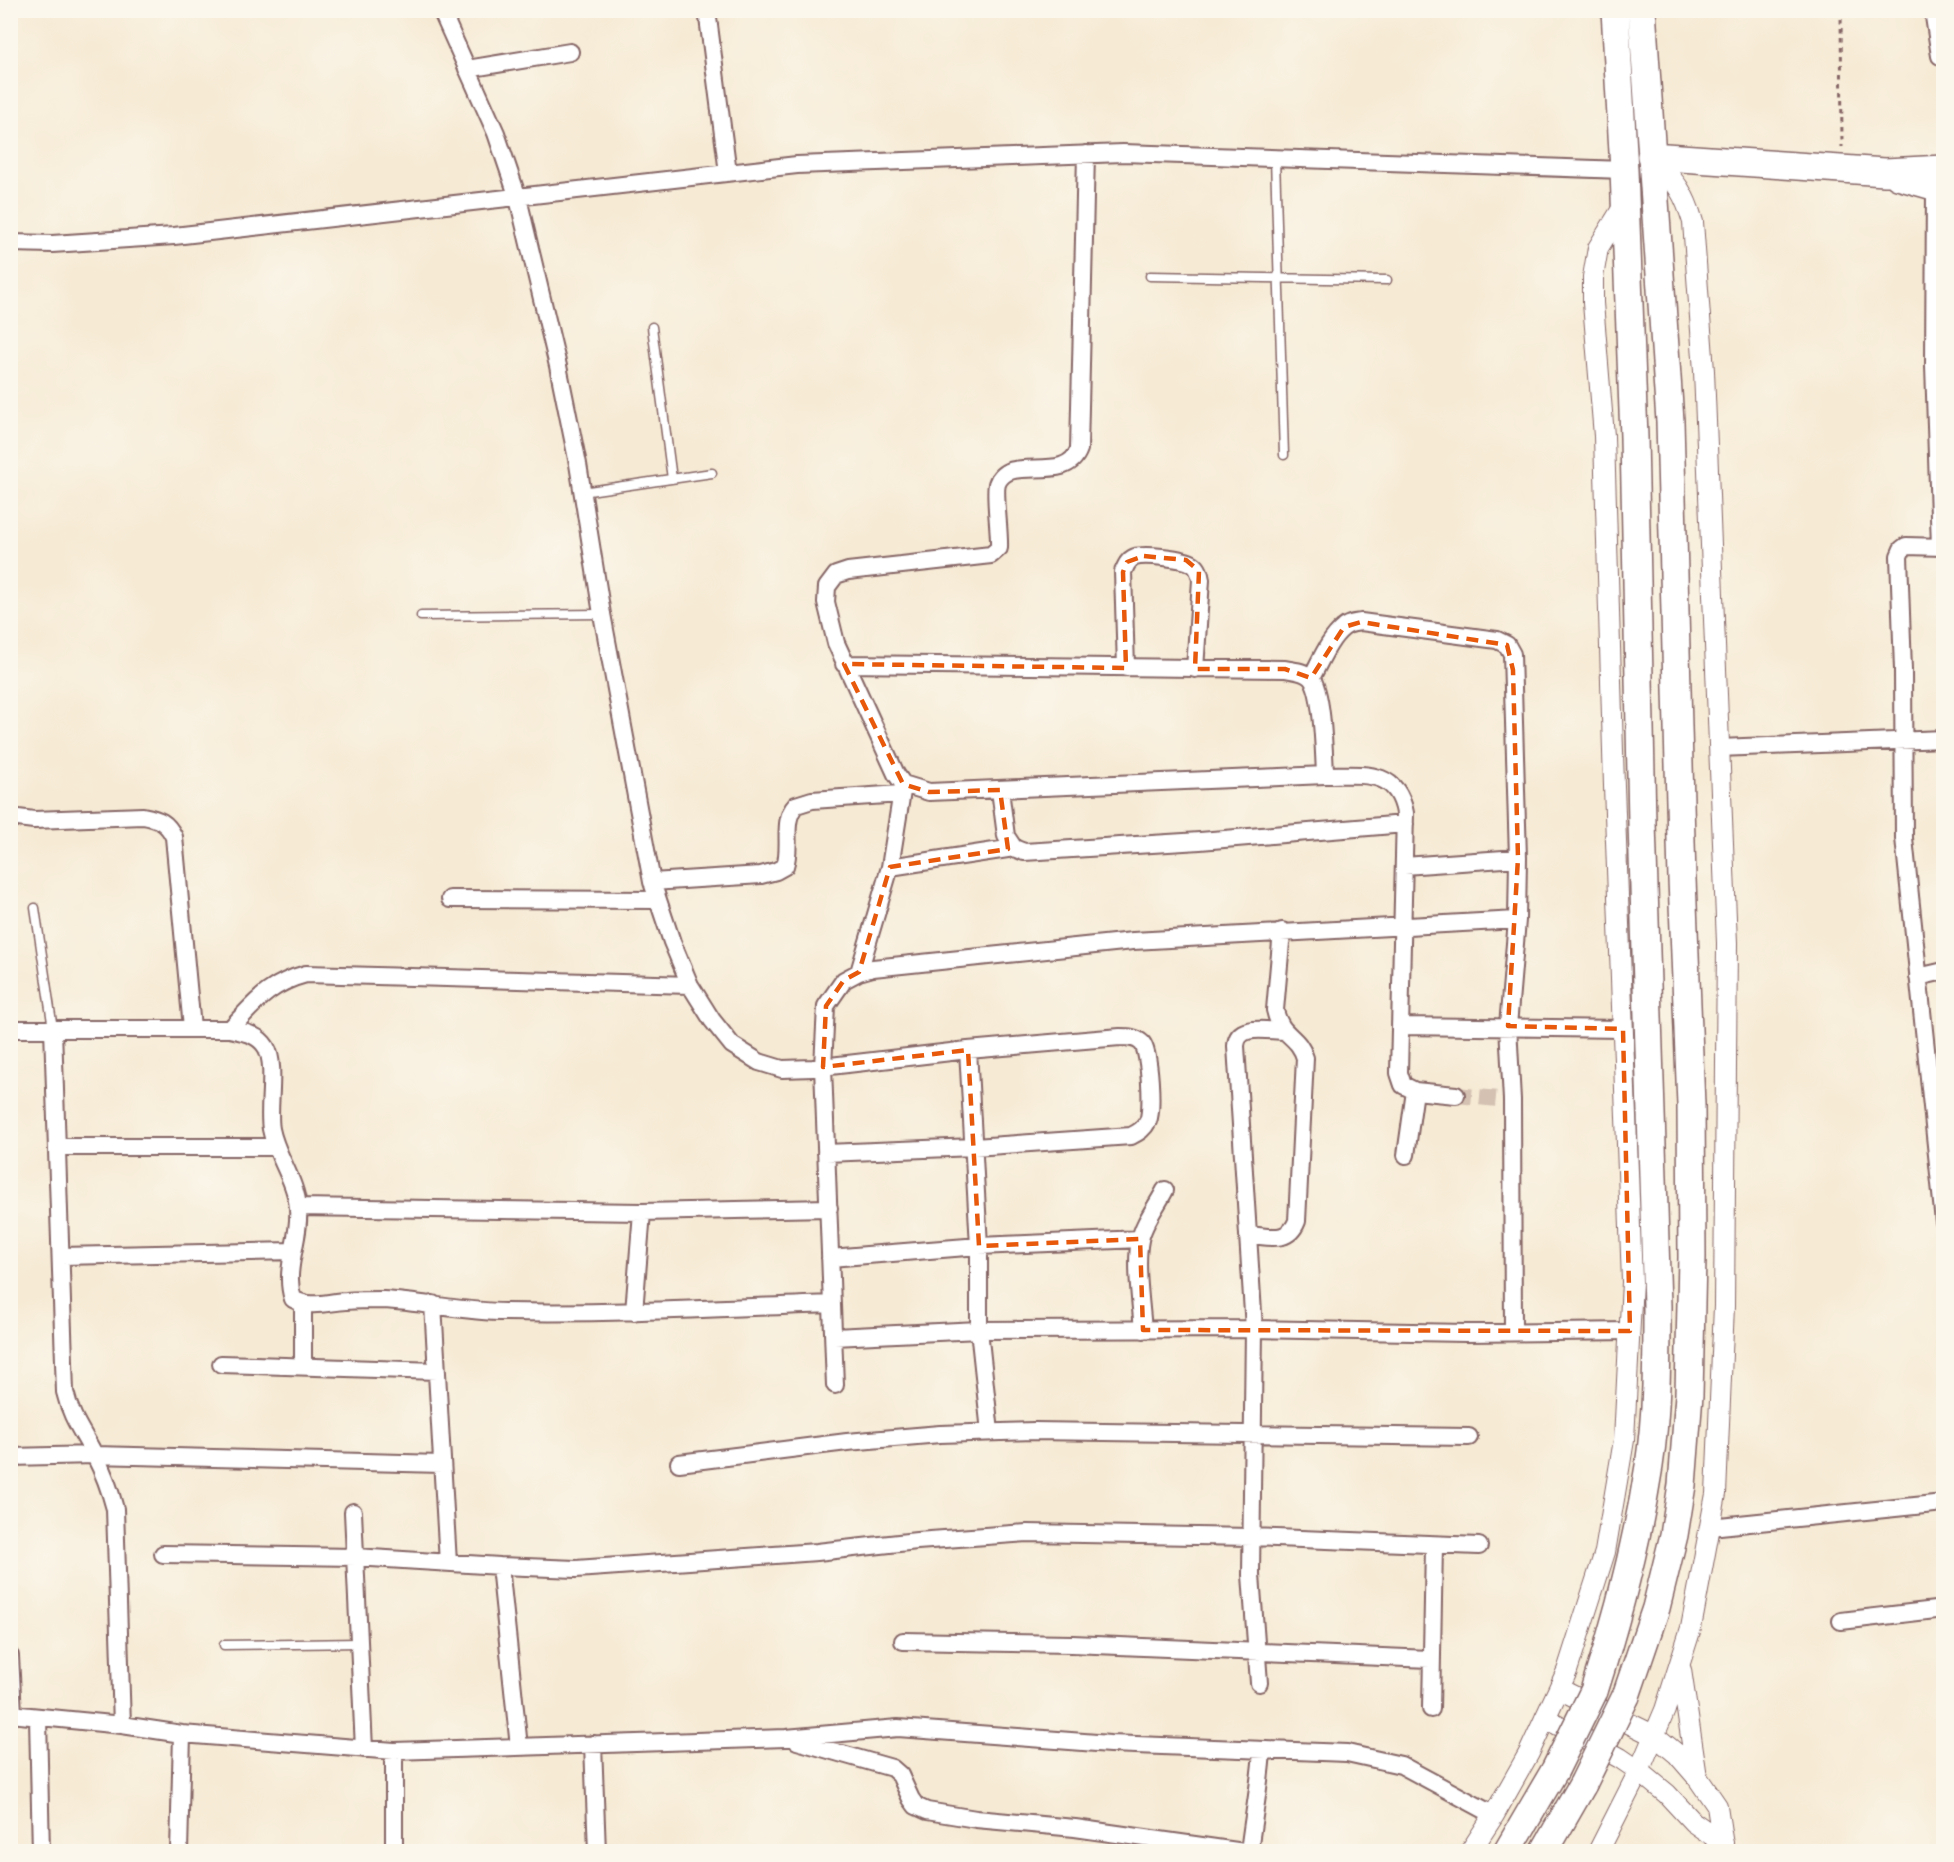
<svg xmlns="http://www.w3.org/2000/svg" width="1954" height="1862" font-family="Delius,sans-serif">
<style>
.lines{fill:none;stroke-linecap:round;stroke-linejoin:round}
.minor-tunnel{stroke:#d4c1b2;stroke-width:16;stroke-dasharray:16 8;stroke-linecap:butt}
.service-casing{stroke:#866666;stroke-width:11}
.minor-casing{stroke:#866666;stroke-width:20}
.tertiary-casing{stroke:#866666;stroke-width:22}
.trunk-casing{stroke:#866666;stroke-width:30}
.path{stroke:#866666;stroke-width:3;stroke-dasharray:4.5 4.5;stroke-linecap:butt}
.service{stroke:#fff;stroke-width:8}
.minor{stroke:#fff;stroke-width:16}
.tertiary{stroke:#fff;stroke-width:20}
.trunk{stroke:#fff;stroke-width:27}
.trunk-bridge-casing{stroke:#866666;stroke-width:30;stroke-linecap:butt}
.trunk-bridge{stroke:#fff;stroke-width:27}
.marked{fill:none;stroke:#e8590c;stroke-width:4.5;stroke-dasharray:12 8;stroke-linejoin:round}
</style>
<rect width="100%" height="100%" fill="#fbf7ec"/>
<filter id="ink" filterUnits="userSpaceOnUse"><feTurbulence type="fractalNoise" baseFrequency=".0167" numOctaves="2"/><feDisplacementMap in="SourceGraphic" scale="12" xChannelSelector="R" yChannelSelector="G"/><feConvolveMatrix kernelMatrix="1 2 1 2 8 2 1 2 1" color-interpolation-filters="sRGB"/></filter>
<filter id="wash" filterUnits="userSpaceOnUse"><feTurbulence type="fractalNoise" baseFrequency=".008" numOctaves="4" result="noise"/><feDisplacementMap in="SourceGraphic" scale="24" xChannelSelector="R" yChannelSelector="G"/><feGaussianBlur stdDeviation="1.35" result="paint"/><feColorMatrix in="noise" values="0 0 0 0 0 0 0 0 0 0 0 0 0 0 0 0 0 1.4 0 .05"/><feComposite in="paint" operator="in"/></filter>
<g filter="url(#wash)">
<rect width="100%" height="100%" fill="#f6ead4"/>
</g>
<g filter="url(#ink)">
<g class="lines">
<path class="minor-tunnel" d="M1456,1095L1498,1099"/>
<g class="service-casing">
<path id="service" d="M1275,158L1284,455
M1150,276L1387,280
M652,327L672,479
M582,492L712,473
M421,616L602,614
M35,908L53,1029
M224,1645L359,1643"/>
</g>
<g class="minor-casing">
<path id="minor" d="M441,10L496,133L518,198L558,366L578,464L602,614L652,882L672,942L690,985L712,1020L732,1045L759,1062L782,1069L813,1068L968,1050L1120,1037C1128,1037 1136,1037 1142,1043C1150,1052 1153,1110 1148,1121C1144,1129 1139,1132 1131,1136L974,1147L826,1153
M707,10L728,173
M1933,10L1940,56H1944
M467,69L570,52
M1086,154L1079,449C1066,486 1008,452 997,484C994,494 1000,533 999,548L991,555L848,571L836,575L827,587L826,602L836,643L896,774L903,784L929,792L1325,775C1362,775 1397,768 1405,813L1399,1073L1403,1085L1415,1091L1456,1095
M1935,188L1934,365L1940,547
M10,243L52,244L174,236L797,165L1123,153L1624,170
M1944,547L1906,546L1902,549L1899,556L1903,670L1904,838L1944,1222
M844,664L1285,669C1294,671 1305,671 1311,678C1323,691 1324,756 1325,775
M1126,668L1123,572C1126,565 1128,560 1135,557C1145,554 1184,558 1193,564C1199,568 1200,574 1201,580L1195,669
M1311,678C1320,662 1329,639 1343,628C1348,623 1355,623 1361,622L1497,640L1507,645L1512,654L1518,858L1517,920L1508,1026L1512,1100L1513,1332
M1719,748L1944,739
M1000,790L1006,836L1014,848L1024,852L1200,841L1405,824
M10,817L34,820L143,816C159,819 167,822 174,837L192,1028
M1404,866L1518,858
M890,867L1014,848
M652,882L761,875L776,871L785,866C792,846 781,821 796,805L812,800L901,794
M450,899L657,900
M859,972L890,867L903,785
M1918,977L1944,971
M1401,1026L1623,1029
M10,1029H230C243,1032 258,1034 266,1047C277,1065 267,1107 271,1129C276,1156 296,1180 298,1208C301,1239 283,1268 293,1299C311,1309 327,1302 346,1301C358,1300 371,1300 383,1300C423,1302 465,1312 505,1312C614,1314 723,1308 832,1304
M53,1029L65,1392C71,1418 83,1432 95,1456C104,1473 110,1490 115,1509L122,1725
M230,1029C255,1003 268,984 306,974L690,985
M968,1050L979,1246V1330L990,1432
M58,1147H276
M1406,1155L1415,1091
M298,1207L642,1212L829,1208
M1248,1235C1269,1236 1288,1244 1297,1221L1305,1058C1298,1034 1281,1038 1275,1010L1282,931
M61,1256L293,1251
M830,1258L979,1246L1140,1239
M303,1304V1366
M433,1304L448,1563
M634,1312L642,1212
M1143,1330C1141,1304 1135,1265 1140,1240C1143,1223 1157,1206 1165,1190
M834,1337L979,1330L1254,1329L1466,1333L1630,1331
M221,1364L437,1371
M835,1385L823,1067L826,1006L844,980L859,972L873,968L1133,941L1517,920
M10,1457L95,1455L442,1464
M679,1463L847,1442L940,1434L1034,1431L1469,1437
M353,1512L364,1749
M1710,1527L1944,1503
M163,1554L355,1557L500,1566L576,1569L817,1552L917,1541L1027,1533L1252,1537L1479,1546
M500,1566L519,1747
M1841,1621L1944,1609
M903,1641L1072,1644L1430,1659
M10,1656L13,1714
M1259,1683L1251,1575L1254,1329L1236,1046C1237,1023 1267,1031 1284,1031
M1431,1709L1434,1545
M10,1714L122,1725L182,1734L394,1751L786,1738L898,1728L1110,1744L1347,1753L1401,1765L1494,1815
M38,1718L41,1852
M797,1741L892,1768L900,1775L911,1799L916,1806L927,1811L976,1819L1075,1828L1244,1852
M593,1744L597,1852
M394,1751V1852
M179,1852L182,1734
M1249,1852C1253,1818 1260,1784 1262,1751"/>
</g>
<g class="tertiary-casing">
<path id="tertiary" d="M1681,1670L1697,1777
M1559,1689L1655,1736L1677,1754L1697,1777L1717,1806L1724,1852
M1545,1718L1620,1758L1639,1771L1667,1794L1693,1822L1723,1843
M1470,1852L1494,1815L1529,1753L1567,1671L1605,1552L1624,1440L1632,1282L1614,786L1604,436L1593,303V277L1598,248L1625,204
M1598,1852L1639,1771L1665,1710L1691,1628L1716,1494L1724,1306L1727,943L1704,371L1693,222C1683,188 1674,181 1651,156"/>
</g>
<g class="trunk-casing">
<path id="trunk" d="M1651,156L1885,172L1944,169
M1898,176L1944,189
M1594,1691C1618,1617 1637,1543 1649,1466C1657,1413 1657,1359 1657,1306L1642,823L1634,437L1624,170L1615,10
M1626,1696L1656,1608L1674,1535L1682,1485L1689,1395L1692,1257L1691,1105L1682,879L1670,421L1642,10
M1507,1852L1555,1770
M1544,1852L1583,1784"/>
</g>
<path class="path" d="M1841,10L1842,147"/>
<use href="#service" class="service"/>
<use href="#minor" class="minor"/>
<use href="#tertiary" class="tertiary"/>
<use href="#trunk" class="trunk"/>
<g class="trunk-bridge-casing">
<path id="trunk-bridge" d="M1555,1770L1594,1691
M1583,1784L1626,1696"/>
</g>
<use href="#trunk-bridge" class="trunk-bridge"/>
</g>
</g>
<path class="marked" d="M1144,556L1186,560L1199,571L1195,669H1285L1311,678L1344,627L1361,622L1507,645L1513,670L1518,858L1508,1026L1623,1029L1630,1331L1143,1330L1140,1239L979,1246L968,1050L823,1067L826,1006L844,980L859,972L890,867L1008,849L1000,790L929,792L903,784L844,664L1126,668L1123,572L1127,562Z"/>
<rect width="1954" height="1862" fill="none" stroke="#fbf7ec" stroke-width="36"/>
</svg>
